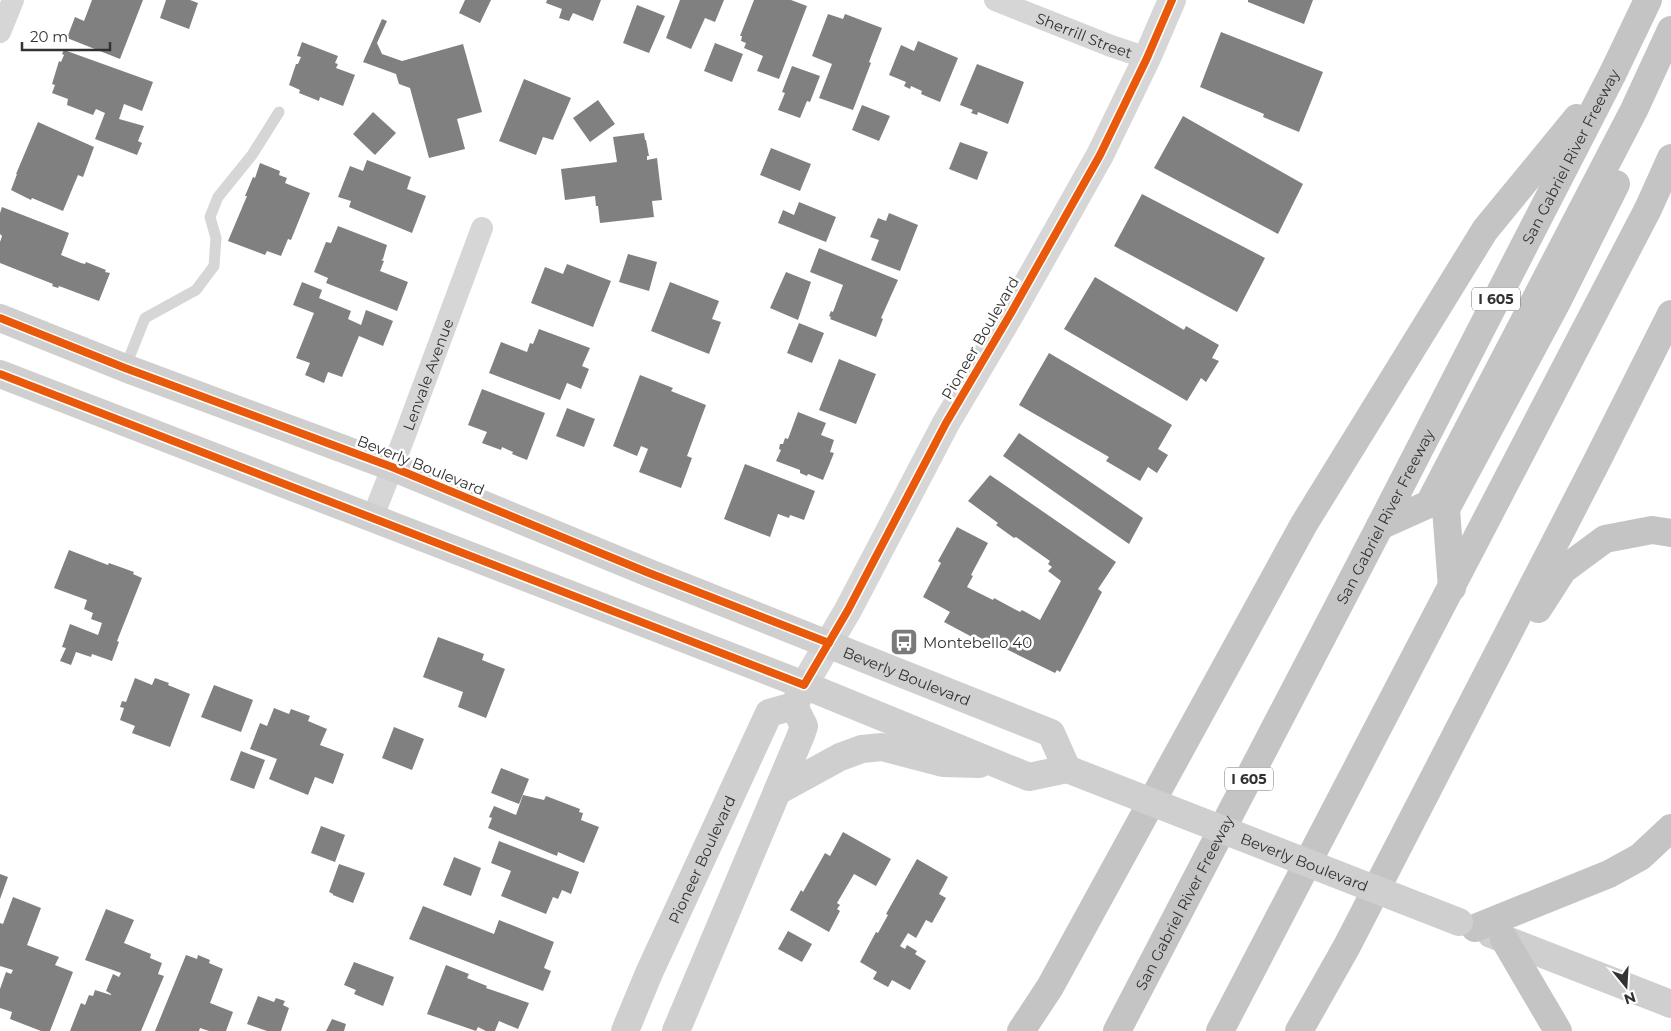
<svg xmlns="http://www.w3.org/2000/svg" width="1671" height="1031" font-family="Montserrat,sans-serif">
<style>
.building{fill:#808080}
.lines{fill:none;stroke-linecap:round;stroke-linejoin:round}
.service{stroke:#d6d6d6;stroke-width:11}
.minor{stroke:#d6d6d6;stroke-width:22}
.tertiary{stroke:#d6d6d6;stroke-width:28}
.secondary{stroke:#cfcfcf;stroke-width:28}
.motorway{stroke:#c4c4c4;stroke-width:28}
.secondary-bridge{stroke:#cfcfcf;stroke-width:28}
.cycleway-casing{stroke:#fff;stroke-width:11}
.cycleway{stroke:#e8590c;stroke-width:8}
.labels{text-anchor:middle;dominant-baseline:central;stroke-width:5;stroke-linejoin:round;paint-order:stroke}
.shield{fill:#fff;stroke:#707070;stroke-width:1}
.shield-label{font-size:14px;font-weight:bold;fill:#323232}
.street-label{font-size:15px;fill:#323232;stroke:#fff}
.poi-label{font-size:15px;fill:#323232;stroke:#fff;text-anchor:start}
</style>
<rect width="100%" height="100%" fill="#fff"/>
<path class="building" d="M92,0H143L120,59L67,38L75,17L84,21Z
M166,0H190L198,3L189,29L160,18Z
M465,0H491L480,23L459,13Z
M547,0H601L593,21L573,13L569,21L559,18L562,9L546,3Z
M680,0H724L715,22L705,18L691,49L666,38Z
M754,0H791L807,6L779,79L757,71L763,56L744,48L746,43L741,41L742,36H740Z
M1248,0H1313L1304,24L1248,2Z
M637,5L665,16L649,53L623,43Z
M828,14L843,19L845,14L882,28L869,62L871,63L853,110L819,98L832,64L812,56Z
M382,19L387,21L377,43L382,54L402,61L463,44L482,112L457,119L465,149L429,158L410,88L399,84L396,74L363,62Z
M1221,32L1323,72L1299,132L1263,117L1264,114L1200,87Z
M918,41L958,58L940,102L921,94L922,91L911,86L910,89L904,86L906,82L889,75L901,45L914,51Z
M302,42L338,56L335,63L338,64L336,68L355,75L343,106L320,97L319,101L299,93L300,90L289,85L296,64H298L301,57L297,56Z
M715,43L743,54L732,82L704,71Z
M64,50L153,82L142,111L124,104L119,119L144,126L138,141L142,143L137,155L95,139L105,113L96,109L93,115L67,105L68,99L52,93L55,85L52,84L59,61L61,62L64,55L62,54Z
M977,64L1024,82L1008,124L978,112L977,115L971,113L973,110L960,105Z
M792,66L820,76L810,102L807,101L800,118L778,110L785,93L782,92Z
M524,79L571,98L553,140L543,137L536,155L499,141Z
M598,100L615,124L590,142L573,118Z
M862,105L890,116L879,141L852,130Z
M373,112L396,133L375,155L353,134Z
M1183,116L1303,184L1278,234L1154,168Z
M38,122L94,147L83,177L78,175L63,211L32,198L31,200L11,190L17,174H16Z
M644,133L645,140H646L649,156H647V160L657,158L662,200L652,201L654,217L600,223L598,206H596L595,196L565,200L561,169L617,162L613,137Z
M960,142L988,152L977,180L949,169Z
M771,148L811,164L800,191L760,175Z
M367,160L411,177L407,189L426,196L412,233L349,207L351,201L338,197L350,166L363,171Z
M260,163L280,171L279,175L287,178L285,183L310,193L291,240L288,239L281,256L267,251L265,255L228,241L247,196H245L253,177L255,178Z
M1142,194L1265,258L1237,312L1114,246Z
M799,202L836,217L826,242L778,223L783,210L794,215Z
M2,207L69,233L61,255L81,263L85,264L86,262L106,270L105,272L110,273L99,301L59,286L58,288L52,286L53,284L0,263V242L2,236L0,234V213Z
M889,213L918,225L900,271L871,260L879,240L870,237L878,218L886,221Z
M338,226L387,245L383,259L381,260L384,261L380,271L408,282L397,311L326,283L328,278L314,272L326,242L331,243Z
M819,248L898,280L881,318L883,319L876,337L830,319L831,317L829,316L831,311L833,312L843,285L810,272Z
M628,254L657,262L649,291L619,282Z
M567,264L611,281L593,327L531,303L545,267L563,274Z
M786,272L811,282L798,320L770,308Z
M1095,277L1184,330L1186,326L1219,345L1212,358L1219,361L1206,382L1201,378L1187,401L1064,329Z
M302,282L322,290L319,298L351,311L348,319L361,325L366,310L393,321L383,346L359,336L342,377L328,372L324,383L305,375L310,363L296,358L314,313L293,305Z
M670,282L719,301L712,319L721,322L709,354L651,331Z
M799,323L824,333L812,363L787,353Z
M539,329L590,348L582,366L589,369L581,389L567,383L560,400L489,373L501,342L527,352L530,343L533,344Z
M1049,353L1172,425L1158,449L1168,455L1157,473L1148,467L1140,481L1106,461L1109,457L1019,405Z
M839,359L876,374L856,424L819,410Z
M640,375L673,388L671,391L706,405L687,456L692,458L681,488L639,472L648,449L641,446L637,456L613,446Z
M482,389L545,413L527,460L512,454L513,452L502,447L501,450L482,443L487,432L468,425Z
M567,408L595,419L584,447L556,436Z
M798,412L826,423L821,435L834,440L830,452L834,453L823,480L808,474L807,476L800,473V470L776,461L781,450L779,449L780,444H783L785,438L788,439Z
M1019,433L1143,518L1129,544L1003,456Z
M745,464L815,491L804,520L790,515L789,518L778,514L770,537L724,519Z
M990,475L1116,562L1098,589L1102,592L1060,672L1057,670L1055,673L1004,648L1003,650L975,635L974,638L944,622L950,612L923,597L941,563L938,561L957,527L988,543L971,575L973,576L967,587L993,600L994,598L1020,612L1022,610L1040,620L1061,581L1048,571L1052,567L1048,564L1050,561L1016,537L1014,538L996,525L998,523L968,501Z
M69,550L108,565L109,563L134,572L133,574L142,578L117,641L119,642L112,661L92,654L91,657L76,652L71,665L60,661L66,648L62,647L70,624L98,635L102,623L91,619L93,613L84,609L87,600L54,588Z
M438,637L484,654L482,660L505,669L486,718L458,707L463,692L423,677Z
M135,678L152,685L155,678L169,683L168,685L190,694L170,747L132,733L135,726L120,720L124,708L120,707L122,701L126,702Z
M214,685L253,700L241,732L201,717Z
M274,708L289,714L291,709L310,716L308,721L327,729L320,745L344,754L333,784L315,777L308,795L269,779L277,759L250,749L260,723L267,726Z
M394,727L424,739L412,770L382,758Z
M241,751L265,760L254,789L230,780Z
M501,768L529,779L519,804L491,793Z
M523,795L544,800L546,796L580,809L579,812L583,813L581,820L599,827L584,863L558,852L557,856L488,828L492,818L489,817L494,806L516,815Z
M321,826L345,835L335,862L311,853Z
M843,832L891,859L876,886L854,874L837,903L840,905L837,909L840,911L829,932L790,910L801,890L803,892L825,853L830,856Z
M499,841L579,872L571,894L562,890L558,899L553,897L546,914L501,896L511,871L491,863Z
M454,857L481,868L471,896L443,885Z
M917,859L948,877L939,894L946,898L932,923L926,920L916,938L908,933L900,946L905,949L907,945L917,951L915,954L926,961L910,990L892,980L888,987L873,979L877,972L860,962L876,932L878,933L888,915L886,914Z
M339,864L365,873L353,903L333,895V894L329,892Z
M0,874L8,877L0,899Z
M13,897L41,908L27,945L59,957L55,965L73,972L50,1031H41L10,1019L12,1012L0,1008V989L6,972L11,974L13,970L0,966V923L3,924Z
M423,906L494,934L499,920L554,942L544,968L551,971L543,991L409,939Z
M106,909L134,920L124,943L151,954L150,958L162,963L158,974L164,976L141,1031H70L81,1003L85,1005L89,995L93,996L95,990L111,995V994L106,991L113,974L119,977L121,973L85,960Z
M788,931L812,944L802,962L778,949Z
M186,955L197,959L198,955L210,960L209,963L223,969L210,1003L233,1012L226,1031H209L200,1028L199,1031H155Z
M354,962L394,977L383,1006L354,994L356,990L344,985Z
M446,965L469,974L467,978L487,986L486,988L529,1003L518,1029L499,1021L495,1031H486L478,1027L476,1031L427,1014Z
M258,996L274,1002L276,998L285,1001L283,1005L289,1008L281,1031H267L247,1024Z
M332,1019L346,1024L344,1031H326Z"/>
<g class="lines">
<path class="service" d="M125,368L145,318L196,290L214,266L216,238L210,217L218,197L252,155L279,112"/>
<g class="minor">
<path id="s1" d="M995,0L1111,46L1147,58"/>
<path d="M0,32L13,0"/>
<path id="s2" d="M372,519L405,435L482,228"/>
</g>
<path class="tertiary" d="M804,685L848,610L946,423L1011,313L1100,155L1147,58L1172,0"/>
<g class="secondary">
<path id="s3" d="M0,318L125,368L392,467L649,573L1051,733L1067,769L1029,777L804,685L0,374"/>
<path d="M778,791L840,757L862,749L882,747L943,763L979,764"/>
<path d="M1491,934L1671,1004"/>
<path id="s4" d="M625,1031L649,973L769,713L794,706L804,685"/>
<path d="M676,1031L801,735L804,726L794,706"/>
</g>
<g class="motorway">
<path d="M1380,526L1429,504L1634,110L1671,30"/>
<path d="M1452,588L1446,509L1556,304L1616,184"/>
<path d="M1538,609L1563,570L1605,539L1652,530L1671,533"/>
<path d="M1475,928L1609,874L1640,857L1671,828"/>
<path d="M1504,939L1558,1031"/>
<path d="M1021,1031L1050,987L1304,524L1485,230L1577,118"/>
<path id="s5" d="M1117,1031L1380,526L1613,73L1648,0"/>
<path d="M1220,1031L1648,209L1671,158"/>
<path d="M1299,1031L1347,946L1595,465L1671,314"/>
</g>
<path class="secondary-bridge" id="s6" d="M1067,769L1459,922"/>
<g class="cycleway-casing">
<path id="cycleway" d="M0,318L125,368L392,467L649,573L829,643
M0,374L804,685L848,610L946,423L1011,313L1100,155L1147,58L1172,0"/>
</g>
<use href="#cycleway" class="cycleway"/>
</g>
<defs>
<g id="bus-square" transform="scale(1.4375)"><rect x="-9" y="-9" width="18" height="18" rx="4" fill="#7a7a7a" stroke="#fff"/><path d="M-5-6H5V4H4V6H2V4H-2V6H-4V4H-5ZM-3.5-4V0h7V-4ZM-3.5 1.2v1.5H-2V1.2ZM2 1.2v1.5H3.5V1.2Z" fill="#fff"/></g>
</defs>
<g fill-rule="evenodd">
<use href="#bus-square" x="904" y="642"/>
</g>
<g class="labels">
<g class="shield">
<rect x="1472" y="287.5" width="48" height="23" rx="4"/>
<rect x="1225" y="767.5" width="48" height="23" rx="4"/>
</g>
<g class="shield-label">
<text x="1496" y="299">I 605</text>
<text x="1249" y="779">I 605</text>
</g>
<g class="street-label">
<text stroke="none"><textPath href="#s1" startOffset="96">Sherrill Street</textPath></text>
<text stroke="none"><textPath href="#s5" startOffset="985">San Gabriel River Freeway</textPath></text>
<text transform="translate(980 338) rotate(-60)">Pioneer Boulevard</text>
<text stroke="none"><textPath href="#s2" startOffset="155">Lenvale Avenue</textPath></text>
<text transform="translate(421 465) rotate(22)">Beverly Boulevard</text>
<text stroke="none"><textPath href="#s5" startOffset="580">San Gabriel River Freeway</textPath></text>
<text stroke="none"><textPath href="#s3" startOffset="975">Beverly Boulevard</textPath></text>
<text stroke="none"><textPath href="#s4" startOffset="188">Pioneer Boulevard</textPath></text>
<text stroke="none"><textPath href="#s6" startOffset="255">Beverly Boulevard</textPath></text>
<text stroke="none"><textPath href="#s5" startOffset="145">San Gabriel River Freeway</textPath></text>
</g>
<g class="poi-label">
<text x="923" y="642">Montebello 40</text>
</g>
</g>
<g transform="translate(1626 986) rotate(162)" stroke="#ffffff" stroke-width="4" paint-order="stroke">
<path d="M0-4L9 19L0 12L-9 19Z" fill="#323232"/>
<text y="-8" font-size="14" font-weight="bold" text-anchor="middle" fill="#323232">N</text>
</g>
<path d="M22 42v8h88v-8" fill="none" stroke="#323232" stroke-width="2.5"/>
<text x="30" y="42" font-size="15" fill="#323232" stroke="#ffffff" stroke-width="4" paint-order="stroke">20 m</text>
</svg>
